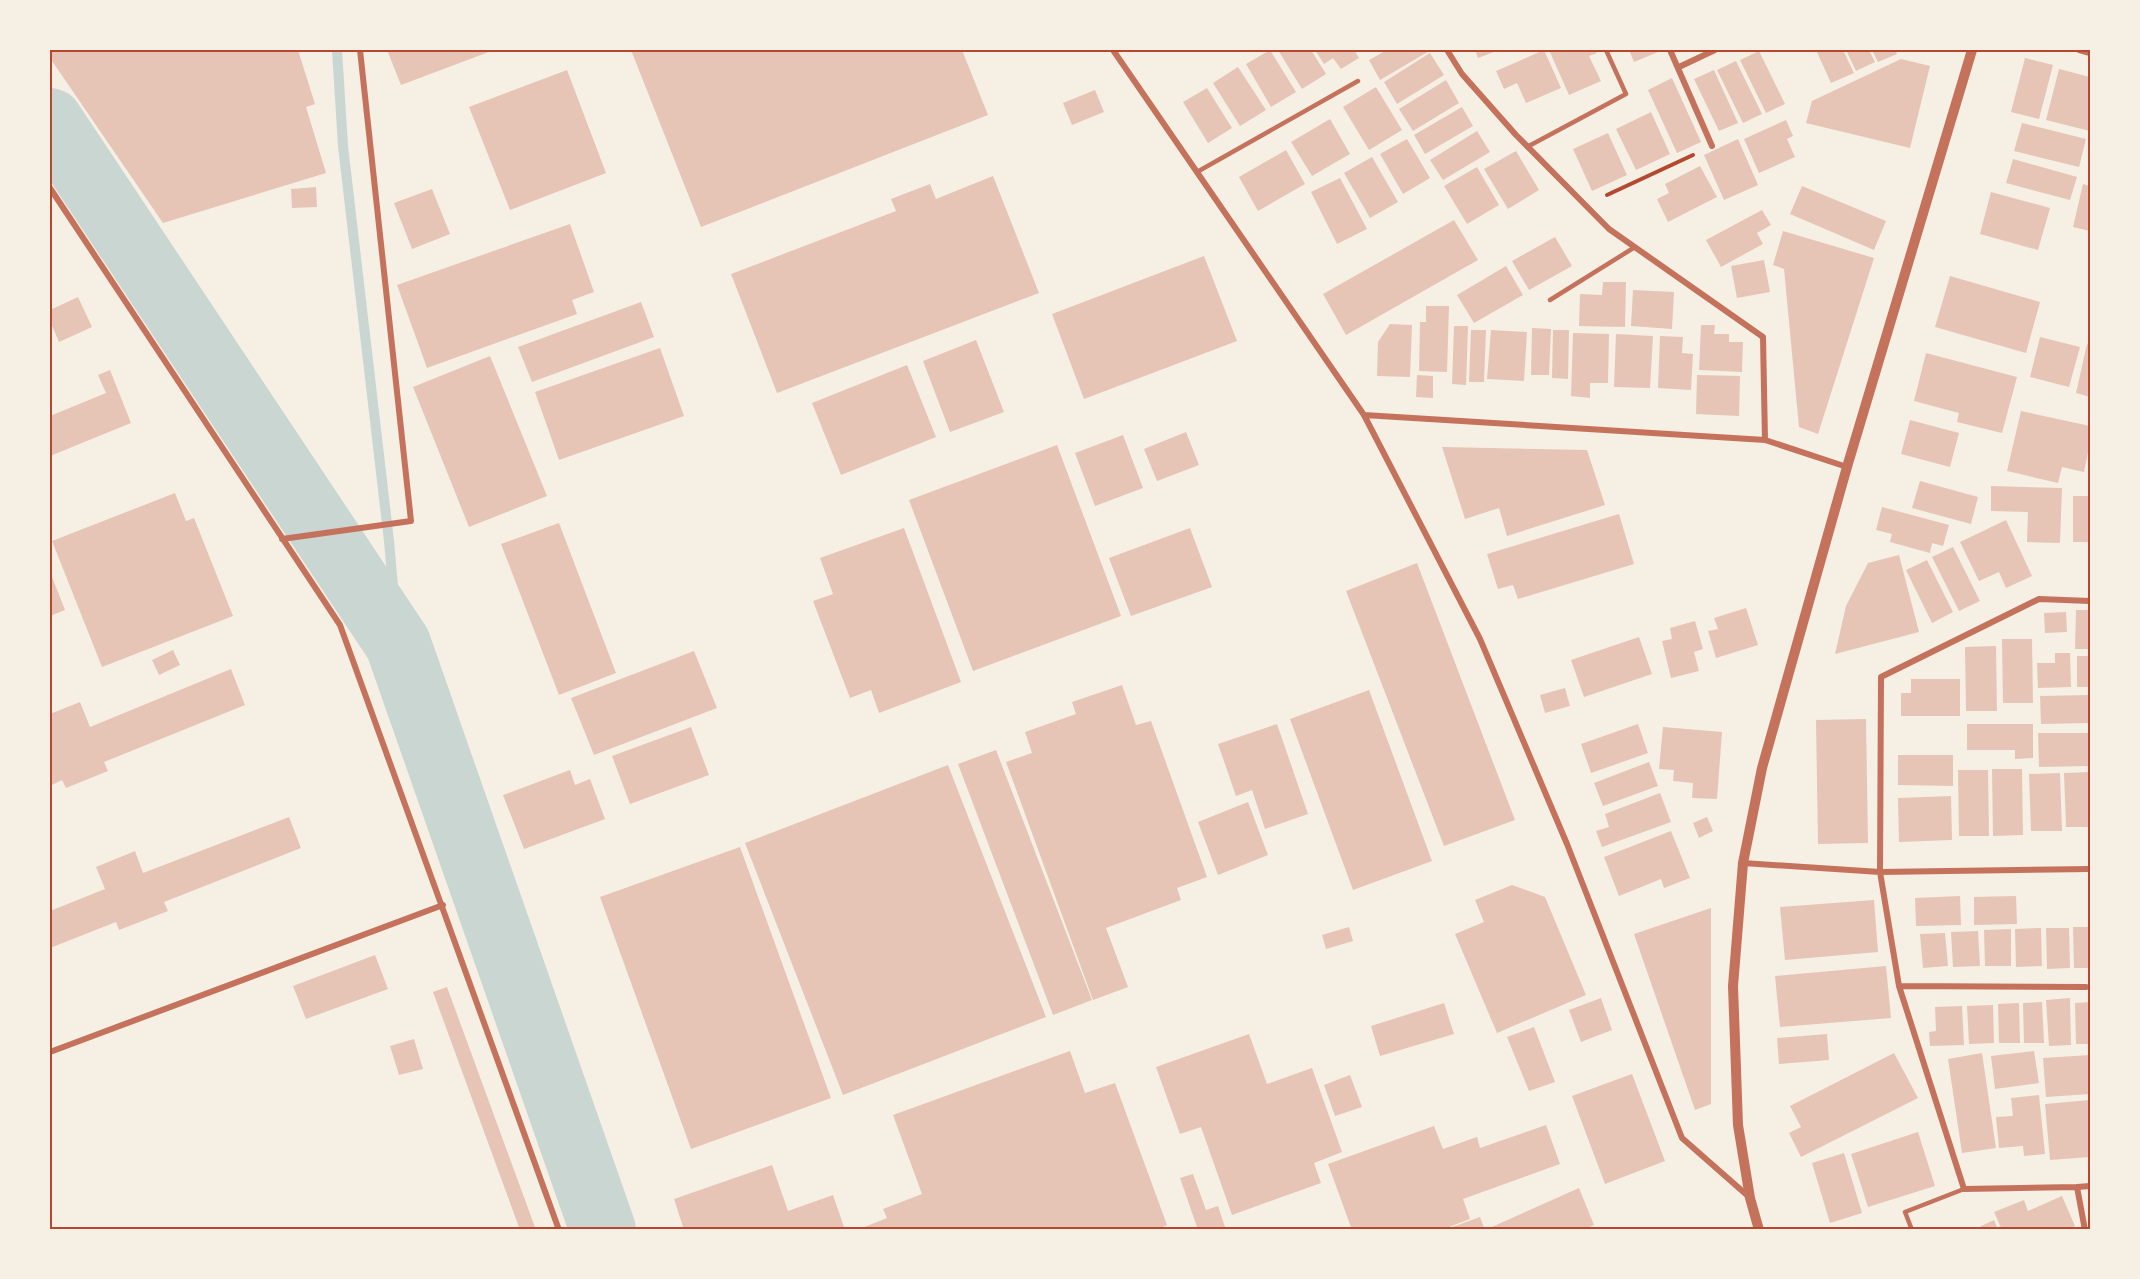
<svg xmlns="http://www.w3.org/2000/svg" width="2140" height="1279" font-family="Poppins,sans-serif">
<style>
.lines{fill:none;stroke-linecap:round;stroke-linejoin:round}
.stream{stroke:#c9d6d2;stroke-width:10}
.river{stroke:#c9d6d2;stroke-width:66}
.building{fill:#e6c5b7}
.path{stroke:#b5482f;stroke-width:4}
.service{stroke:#c5725c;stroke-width:4.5}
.minor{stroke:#c5725c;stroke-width:6}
.tertiary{stroke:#c5725c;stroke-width:10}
.neatline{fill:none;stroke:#b5482f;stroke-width:2}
</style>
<rect width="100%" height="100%" fill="#f6efe4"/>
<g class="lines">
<path class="stream" d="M337,50L343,146L389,541L398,644"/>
<path class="river" d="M50,121L398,644L603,1230"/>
</g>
<path class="building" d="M50,50H298L315,104L306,107L326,173L163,223L50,58Z
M387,50H494L401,85Z
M631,50H962L988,115L701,227Z
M1270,50L1296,92L1271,107L1246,64Z
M1278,50H1311L1326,74L1302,89Z
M1315,50H1354L1359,58L1341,69L1333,58L1324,64Z
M1387,50H1431L1380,80L1369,60Z
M1475,50H1499L1478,58Z
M1544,50L1561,88L1526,103L1517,83L1504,89L1496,71Z
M1549,50H1595L1597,53L1589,56L1601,81L1569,95Z
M1629,50H1663L1634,62Z
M1816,50H1843L1854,73L1831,83Z
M1846,50H1869L1875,62L1856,71Z
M1872,50H1895L1897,54L1878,62Z
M1759,51L1785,104L1766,113L1740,60Z
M1430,53L1444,75L1397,104L1384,82Z
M2025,58L2053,65L2039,119L2011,112Z
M1901,59L1930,66L1910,148L1806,123L1812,101Z
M1736,61L1762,114L1743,123L1717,70Z
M1238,67L1266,110L1240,126L1213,83Z
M2059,69L2090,77V131L2046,120Z
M567,70L606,173L510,210L469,107Z
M1714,70L1738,123L1719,131L1694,79Z
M1672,78L1701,142L1677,153L1648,90Z
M1446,80L1459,103L1413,131L1399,109Z
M1376,87L1402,130L1369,150L1343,107Z
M1207,88L1232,128L1208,143L1183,102Z
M1095,90L1104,112L1072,125L1063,103Z
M1462,107L1473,126L1425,154L1414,135Z
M1651,112L1670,154L1636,170L1616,129Z
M1330,119L1350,154L1312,176L1291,142Z
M1786,120L1793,136L1787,139L1795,157L1759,173L1744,139Z
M2022,123L2086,139L2079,167L2014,151Z
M1477,131L1490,152L1443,180L1430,160Z
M1608,133L1627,175L1592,191L1573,149Z
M1407,139L1430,178L1403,194L1380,154Z
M1738,139L1758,185L1724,200L1704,155Z
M1286,150L1305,184L1258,211L1239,177Z
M1516,151L1539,190L1508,209L1484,169Z
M1372,157L1398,202L1370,218L1344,173Z
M2013,159L2077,177L2070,200L2006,183Z
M1700,166L1717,197L1668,222L1657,199L1669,193L1665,184Z
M1477,167L1499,205L1467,224L1444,186Z
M993,176L1039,293L777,393L731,274L896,211L891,199L930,184L936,199Z
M1340,178L1367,229L1337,244L1311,192Z
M2083,184L2090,186V231L2073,227Z
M1802,186L1886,221L1874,250L1790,214Z
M316,187L317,207L292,208L291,189Z
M432,189L450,234L412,249L394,203Z
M1991,192L2050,208L2038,250L1980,234Z
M1762,210L1771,225L1757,233L1763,244L1721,267L1706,240Z
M1454,220L1478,260L1346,335L1323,294Z
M570,224L594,292L572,300L577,314L427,368L397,285Z
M1783,231L1874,258L1818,434L1799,427L1784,269L1773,265Z
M1555,237L1572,266L1529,290L1512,261Z
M1204,256L1237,341L1084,399L1052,314Z
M1764,260L1770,292L1737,298L1731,266Z
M1506,266L1523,295L1474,323L1457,295Z
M1950,276L2040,302L2026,353L1935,327Z
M1603,282H1626L1625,327L1579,326L1580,294L1602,295Z
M1633,290L1674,292L1672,329L1631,326Z
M78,297L92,327L59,342L50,321V310Z
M641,302L654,337L532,382L518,347Z
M1426,306H1449L1447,372L1419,371L1420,322H1426Z
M1390,324L1412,325L1410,377L1377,376L1378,342Z
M1701,325H1715L1714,334H1729V342H1743L1742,372L1699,370Z
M1454,326H1468L1466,385L1452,384Z
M1532,328L1551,329L1549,375H1531Z
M1471,330H1486L1484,382H1469Z
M1491,330L1527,332L1524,381L1487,379Z
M1553,330H1569L1568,379L1552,378Z
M1573,333L1609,334L1608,383H1590V398L1571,396Z
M1616,334L1653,336L1650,388L1614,387Z
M1660,336L1683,337L1682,353L1693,354L1691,390L1658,388Z
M2040,337L2080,347L2069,387L2030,377Z
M976,340L1004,412L950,432L923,361Z
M2087,344L2090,345V397L2076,393Z
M660,348L684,416L559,460L535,392Z
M1926,353L2017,377L2002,433L1957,422L1959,413L1914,401Z
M490,356L547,496L469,527L413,387Z
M907,365L936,437L841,475L812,403Z
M110,370L131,423L50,456V416L106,393L98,375Z
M1417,375L1433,376V398L1416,397Z
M1697,375L1740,376L1739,416L1696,414Z
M2021,411L2090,426V442L2084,472L2062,467L2058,483L2007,471Z
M1910,420L1959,433L1950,467L1901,454Z
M1186,432L1199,465L1157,481L1144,449Z
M1123,435L1143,488L1095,506L1075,453Z
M1057,445L1121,616L973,671L909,500Z
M1442,447L1587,450L1605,505L1507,536L1499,508L1465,519Z
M1920,481L1978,497L1971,524L1912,508Z
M1991,486L2062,488L2060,543L2027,542L2028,512L1991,511Z
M175,493L186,521L194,518L233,616L102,667L52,541Z
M2073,496H2090V542H2073Z
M1882,507L1949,525L1943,546L1932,543L1930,553L1890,542L1892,534L1876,530Z
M1619,514L1634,564L1518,599L1513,585L1498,589L1487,554Z
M2006,520L2032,576L2006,588L1999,572L1979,581L1960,542Z
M559,523L616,673L559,695L501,544Z
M904,528L961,682L879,713L871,690L850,698L813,601L833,594L820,558Z
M1190,528L1212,587L1131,616L1109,558Z
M1953,547L1980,601L1959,611L1932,557Z
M1899,555L1919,632L1835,654L1846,606L1868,563Z
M1927,560L1953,612L1932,623L1906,570Z
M1417,563L1515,820L1444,846L1346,591Z
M52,577L65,610L50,616V578Z
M1746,608L1758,645L1716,658L1708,631L1718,629L1714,618Z
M2076,610H2090V649H2075Z
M2066,612L2067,632L2045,633L2044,613Z
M1695,621L1703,649L1694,652L1699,671L1671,678L1662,641L1672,639L1670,628Z
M1639,637L1652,674L1584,697L1571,660Z
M2002,639H2032L2033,703H2003Z
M1996,646L1997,711H1966L1965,647Z
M173,650L180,665L159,675L152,660Z
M694,651L717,708L594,755L571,698Z
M2055,653H2070L2071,687L2038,688L2037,663H2055Z
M2077,656H2090V687H2077Z
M231,669L245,705L104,762L108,771L66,788L62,780L50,786V714L80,702L90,727Z
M1911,679H1960V716H1901V693H1911Z
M1122,685L1136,725L1151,721L1207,877L1177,888L1181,900L1106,928L1128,987L1093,1000L1006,762L1032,753L1025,732L1076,714L1072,702Z
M1565,688L1570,706L1545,713L1540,695Z
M1369,690L1432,861L1353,890L1290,719Z
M2090,695V723L2041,724L2040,696Z
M1866,719L1868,843L1818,844L1816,720Z
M1277,724L1308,814L1265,829L1252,790L1236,796L1218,744Z
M1638,724L1648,753L1591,773L1581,744Z
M1967,724H2033V758L2015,759V750H1967Z
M691,727L709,775L630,804L612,756Z
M1663,727L1722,732L1717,799L1692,798L1693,783L1673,781L1674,770L1659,769Z
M2038,733H2090V766L2039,767Z
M996,750L1092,1000L1053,1015L958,764Z
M1898,755H1953V786L1898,785Z
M1649,762L1658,786L1603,806L1594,783Z
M948,765L1046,1017L843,1095L745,843Z
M1992,769H2022L2023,835L1993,836Z
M570,770L575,785L590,779L605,819L524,849L503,795Z
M1958,770H1988L1989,836H1959Z
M2090,772V827H2066L2064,773Z
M2060,773L2062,831H2031L2029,774Z
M1660,793L1671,822L1602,847L1596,831L1609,827L1605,814Z
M1951,796L1952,840L1899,842L1898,798Z
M1248,802L1268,855L1218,875L1198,822Z
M289,817L301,848L164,902L168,911L119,930L116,922L50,948V911L105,889L96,867L135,851L143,873Z
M1707,817L1713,831L1699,838L1693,823Z
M1671,831L1690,878L1664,888L1661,879L1619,896L1604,857Z
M740,847L831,1098L691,1149L600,897Z
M1512,885L1545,897L1586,995L1497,1033L1455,934L1484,922L1475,900Z
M1960,896L1961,925L1916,926L1915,898Z
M2016,896L2017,924L1974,925V897Z
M1874,900L1878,952L1785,960L1780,907Z
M1711,908V1104L1695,1110L1634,934Z
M1349,927L1353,941L1326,949L1322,935Z
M2073,927H2090V968H2074Z
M2041,928L2042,966L2016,967L2015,929Z
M2046,928H2069L2070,968L2047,969Z
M2011,929V966H1985L1984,930Z
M1978,931L1980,966L1953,967L1951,932Z
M1945,933L1948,966L1923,968L1920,934Z
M375,955L388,989L306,1019L293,986Z
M1886,966L1891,1018L1780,1027L1775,976Z
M447,987L536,1230H520L433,992Z
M1601,998L1612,1030L1581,1042L1569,1010Z
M2070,998L2071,1045L2049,1046L2046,1000Z
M2042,1002L2044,1043H2024L2023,1003Z
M2090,1002V1044H2076L2075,1003Z
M1444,1003L1454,1034L1380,1056L1371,1026Z
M2019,1003L2020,1043H1999L1998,1004Z
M1993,1005L1994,1043L1969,1044L1967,1006Z
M1962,1006L1964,1045L1930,1046L1929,1032L1936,1031L1935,1007Z
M1534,1027L1555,1082L1529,1091L1507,1037Z
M1249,1034L1267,1084L1312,1068L1342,1152L1314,1163L1321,1183L1232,1215L1201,1127L1180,1134L1156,1067Z
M1827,1034L1829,1060L1779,1064L1777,1038Z
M414,1039L423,1069L399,1075L390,1046Z
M1070,1051L1085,1093L1115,1083L1167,1225L1155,1230H857L887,1218L883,1209L922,1194L893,1115Z
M2034,1051L2039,1083L1995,1089L1991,1056Z
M1894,1053L1918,1098L1801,1157L1789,1133L1801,1127L1790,1106Z
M1982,1053L1996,1148L1962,1153L1948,1059Z
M2090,1055V1094L2046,1097L2043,1058Z
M1632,1074L1665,1161L1605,1184L1572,1096Z
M1350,1075L1362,1107L1335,1116L1324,1085Z
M2039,1095L2045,1154L2024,1156L2023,1146L1999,1148L1996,1117L2013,1116L2011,1098Z
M2090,1100V1157L2050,1160L2045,1104Z
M1546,1125L1560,1164L1463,1199L1470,1219L1441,1230H1352L1328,1164L1434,1126L1443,1149L1477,1137L1480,1148Z
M1918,1132L1935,1186L1868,1207L1851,1154Z
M1844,1153L1862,1213L1830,1223L1812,1163Z
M772,1165L788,1211L833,1195L844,1227L837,1230H684L674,1199Z
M1193,1174L1206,1210L1218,1206L1225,1227L1218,1230H1198L1180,1178Z
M1579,1188L1594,1225L1583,1230H1485Z
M2062,1196L2075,1226L2068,1230H2002L1994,1212L2024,1200L2028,1211Z
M1480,1217L1485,1230H1447V1229Z
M1994,1220L1998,1230H1973Z"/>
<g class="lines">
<path class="path" d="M1607,195L1693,155"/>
<path class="service" d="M1527,147L1626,94L1606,50
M1197,172L1358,81
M1550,300L1635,247
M1912,1230L1905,1212L1964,1189"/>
<path class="minor" d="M1113,50L1364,415L1480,639L1567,844L1682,1138L1748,1196
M1447,50L1462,74L1516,135L1609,229L1763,337L1765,440
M1670,50L1712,146
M2079,50L2090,53
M1679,67L1715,50
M50,188L340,625L559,1230
M1364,415L1765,440L1847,467
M282,539L411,521L360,50
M1743,863L1880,872L2090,869
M1899,986L2086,987
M50,1052L443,905
M2077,1187L2090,1186
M2085,1230L2077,1187L1964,1189L1899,986L1880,872L1881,677L2039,599L2090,601"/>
<path class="tertiary" d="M1759,1230L1750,1198L1738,1125L1733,986L1743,863L1762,768L1847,467L1972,50"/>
</g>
<rect width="2140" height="1279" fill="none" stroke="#f6efe4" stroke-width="102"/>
<rect x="51" y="51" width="2038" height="1177" class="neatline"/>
</svg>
